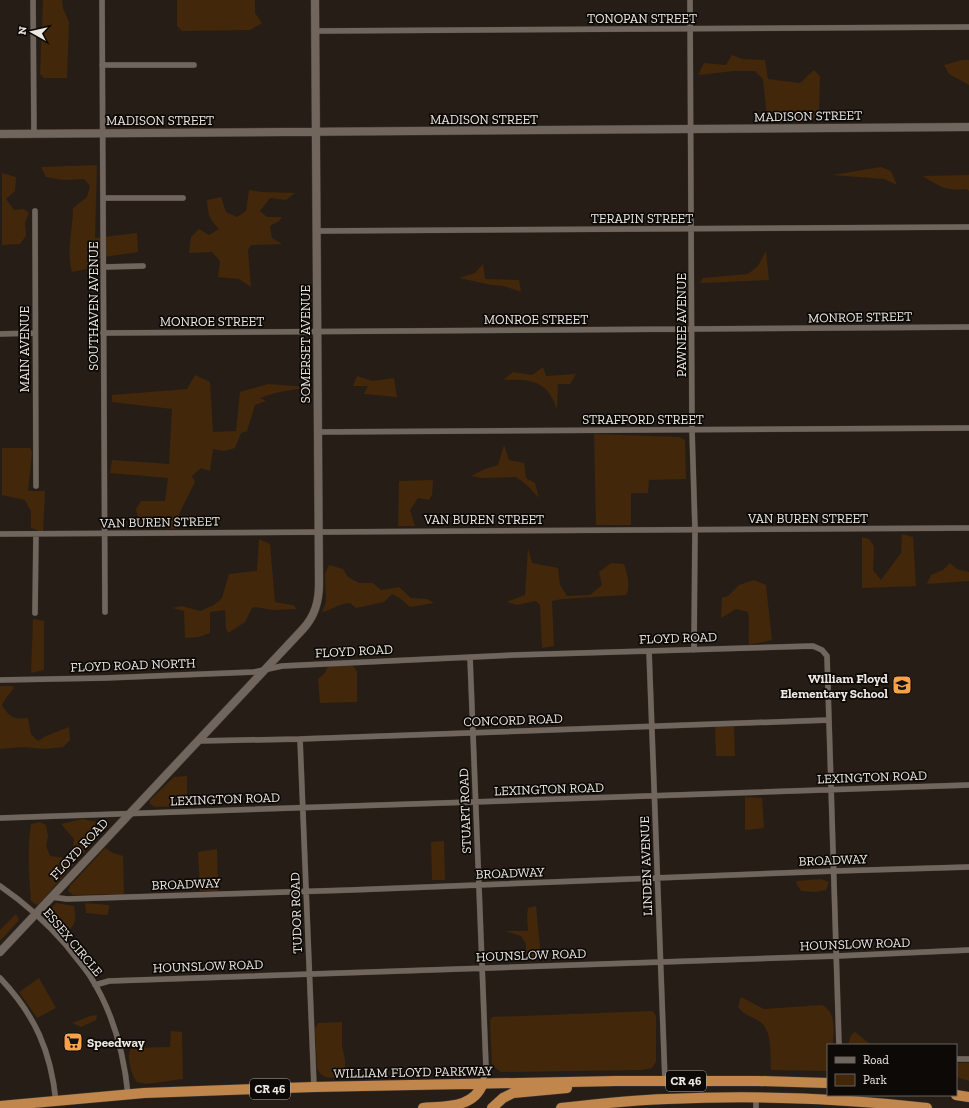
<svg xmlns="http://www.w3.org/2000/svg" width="969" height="1108" font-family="'Zilla Slab',serif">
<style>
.green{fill:#42270a}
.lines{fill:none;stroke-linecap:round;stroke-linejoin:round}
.street-casing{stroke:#403934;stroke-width:6}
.secondary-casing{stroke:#403934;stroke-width:9}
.highway-casing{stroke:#403934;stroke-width:11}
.street{stroke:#70665d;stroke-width:5.5}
.secondary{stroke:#70665d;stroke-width:8}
.highway{stroke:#c0864c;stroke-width:10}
.labels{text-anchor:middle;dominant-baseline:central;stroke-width:3.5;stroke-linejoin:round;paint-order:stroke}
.shield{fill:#0c0906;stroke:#aaa5a1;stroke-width:1}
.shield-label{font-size:12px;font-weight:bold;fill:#eee8e3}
.street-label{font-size:13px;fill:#eee8e3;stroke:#0c0906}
.poi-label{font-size:13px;font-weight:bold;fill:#eee8e3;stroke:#0c0906;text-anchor:end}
</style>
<rect width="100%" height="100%" fill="#261e16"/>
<path class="green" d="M43,0H62L63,8L69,22L67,78H44L40,74Z
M177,0H255V13L262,23L250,30L182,31L177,26Z
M732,55L742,59L765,60L768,79L800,83L814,70L820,76L819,112L814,118L774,121L767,118L763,79L755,71H734L698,75L704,63L726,65Z
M962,60H969V85L949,74L944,65Z
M97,165L95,238L137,233L138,252L97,258V267L72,272C66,252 73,229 73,208L87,197L90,186L84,179L64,180L46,177L41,167Z
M881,167L891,171L897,185L884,179L832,175Z
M2,173L16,177L15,191L6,199L14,210L23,209L29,212L25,223L26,236L20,244L2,245Z
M969,175V191L966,189C946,191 940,187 923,176Z
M249,190L262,192L295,193L286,200L270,198L260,211L267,217H282L279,221L270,226L272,238L282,244L251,245L248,250L251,287L239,279L218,277L220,261L212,252L189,253L191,237L199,229L209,235L219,229C209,218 208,215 207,200L221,197L226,212L237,217L246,211Z
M766,251L769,280L700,283L703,278L748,274L758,266Z
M483,264L485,279L519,280L521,292L504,286L492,285L459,278L475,273Z
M543,367L546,376L576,374L570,384H558L557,409C547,380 531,379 503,380L513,372L532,375Z
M195,375L210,382L213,432L236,431L240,392L268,384L308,387L275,393L260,398L266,401L255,405L247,431L241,433L235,448L224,451L213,449L210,471L201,468L192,476L195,482L180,512L175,529L140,525L136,509L141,501H165L168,478L110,473L112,460L169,464L172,409L112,402V395L187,389Z
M357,376L372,381L394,378L397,397L364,394L368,386H353Z
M594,434L680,437L685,440L686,479L649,480L648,493H631V525H596Z
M504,445L509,460L524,463L526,478L535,483L539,498L528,486L516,477L482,478L471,476L485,469L498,465Z
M2,448H30L32,452L28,491H45L43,532L31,528V511L25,500L2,495Z
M433,480L432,495L429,500L418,498L410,510L415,526H398L399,481Z
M902,534L913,537L916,586L862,588V537L869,539L874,546L873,570L881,580L901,553Z
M259,539L270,544L275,602L293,605L297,609L273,610L255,607L252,608L245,622L228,633L226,628L225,610L210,612V633L199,637L185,638L184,611L172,608L182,606L200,611L214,605L222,598L229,574L257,571Z
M528,548L532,563L558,568L560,585L567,596L590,595L602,585L599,572L611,563L624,564C627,573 631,586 626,595L562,599L552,601L554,646L542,648L540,605L536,601L517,605L507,602L525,595Z
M950,563L957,569L969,572V581L927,584L931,575L943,570Z
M329,565L343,569L348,577L359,583H373L381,590L399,587L411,598L427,599L434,603L410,607L401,599L392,594L384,602L356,608L350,603C339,603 333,610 322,612L326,602L325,574Z
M754,580L766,585L772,640L749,645C748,634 750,623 748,612L736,609L721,618L722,598L728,596L739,585Z
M33,619L44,621V670L31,673Z
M328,666H353L357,671V702L320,703L318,679L325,673Z
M0,686H12L14,688L6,698L2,705C10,718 13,719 28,718L31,734L38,741L46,736L69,727L70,740L63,747L45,749L21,747L0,749Z
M715,727H734L735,756H716Z
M187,776V806L155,807L150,804V800L174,777Z
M745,797L762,798L764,828L745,830Z
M82,819L98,822L101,830L92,843L40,903L37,905L31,901C29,875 27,849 31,824L40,822L46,825L48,836L46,846L50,856L63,858L72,854L74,839L61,824Z
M444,841L445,880H432L431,842Z
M105,848L113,853L123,856L124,894L73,895L68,891L70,886Z
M217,849L218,891H200L198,852Z
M821,879L829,882L826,890L816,892L801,891L796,883L797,881Z
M56,903L74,906C77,921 75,924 65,935L48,916L50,910Z
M85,903L109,905L108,915L86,913Z
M536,906L541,958L526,959V944L521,936L505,931H528L527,915L528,908Z
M16,914L19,920L0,941V930Z
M39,978L56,1008L37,1018L19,992Z
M741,997L764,1009L822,1005C837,1012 833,1031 833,1045H828V1071L771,1070C770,1055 773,1030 759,1021C751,1016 744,1015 738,1007Z
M653,1011L656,1016V1062L652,1068L642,1070L501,1072L497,1069L492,1064L490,1020L492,1017Z
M97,1015L96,1020L81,1027L72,1023L90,1016Z
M342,1022V1046L345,1060L346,1078C333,1077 322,1081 317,1068L315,1029L318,1023Z
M171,1031L182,1032L183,1079L146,1084L137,1082C131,1075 126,1056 131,1048L170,1047Z
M855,1032L870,1044V1045H848L851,1035Z
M956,1063H969V1081L956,1077Z"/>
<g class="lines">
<g class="street-casing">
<path id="street" d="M33,0L34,134
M102,0L105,612
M690,0L692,430L695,529L694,650
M316,31L969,27
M102,65H194
M103,198H183
M35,211L36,486
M316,231L969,227
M104,267L143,266
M103,333L969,327
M0,334L35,333
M318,432L969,428
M0,534L969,528
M35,613L36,534
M649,651L665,1081
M470,657L486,1067L483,1083
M0,680L105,678L254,672L282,666L515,655L813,646L822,650L827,656L839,1045
M300,739L314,1087
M197,741L300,739L829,720
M0,818L969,785
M0,886C25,903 46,922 66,945C74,956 83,965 90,976C113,1012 124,1053 128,1095
M51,897L67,899L351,890L835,871L969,867
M0,978C35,1015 51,1051 56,1102
M95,985L109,981L837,956L969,950
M956,1059H969
M756,1097V1108"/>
</g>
<g class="secondary-casing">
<path id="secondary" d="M0,134L969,127
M0,952L303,629C315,616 319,602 319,584L315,0"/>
</g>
<g class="highway-casing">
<path id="highway" d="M956,1095L969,1097
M0,1106L144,1093L314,1087L616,1081H758L828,1083
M423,1108C447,1106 474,1108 483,1083
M492,1108L503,1098L513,1093L567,1088
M561,1108C596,1104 631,1100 667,1099C754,1095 840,1098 927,1108"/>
</g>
<use href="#street" class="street"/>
<use href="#secondary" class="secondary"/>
<use href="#highway" class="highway"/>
</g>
<defs>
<g id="school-square" transform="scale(1)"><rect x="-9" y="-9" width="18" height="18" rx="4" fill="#f7a248" stroke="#0c0906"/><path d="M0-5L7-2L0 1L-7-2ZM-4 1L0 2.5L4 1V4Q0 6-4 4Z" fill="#111"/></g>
<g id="supermarket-square" transform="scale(1)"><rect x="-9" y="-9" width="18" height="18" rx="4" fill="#f7a248" stroke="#0c0906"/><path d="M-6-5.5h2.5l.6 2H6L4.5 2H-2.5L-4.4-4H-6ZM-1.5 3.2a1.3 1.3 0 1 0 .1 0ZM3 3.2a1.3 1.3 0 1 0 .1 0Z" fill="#111"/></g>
</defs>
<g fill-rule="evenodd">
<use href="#school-square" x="902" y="685"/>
<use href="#supermarket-square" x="73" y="1042"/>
</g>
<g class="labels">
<g class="shield">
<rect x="666" y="1071" width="40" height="20" rx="3"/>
<rect x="250" y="1079" width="40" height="20" rx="3"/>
</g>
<g class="shield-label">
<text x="686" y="1081">CR 46</text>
<text x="270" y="1089">CR 46</text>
</g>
<g class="street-label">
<text x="642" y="18">TONOPAN STREET</text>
<text transform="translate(808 116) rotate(-1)">MADISON STREET</text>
<text x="484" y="119">MADISON STREET</text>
<text x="160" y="120">MADISON STREET</text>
<text x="642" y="218">TERAPIN STREET</text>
<text transform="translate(93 306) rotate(-90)">SOUTHAVEN AVENUE</text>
<text transform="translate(860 317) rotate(-1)">MONROE STREET</text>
<text x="536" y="319">MONROE STREET</text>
<text x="212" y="321">MONROE STREET</text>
<text transform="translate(681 325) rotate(-90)">PAWNEE AVENUE</text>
<text transform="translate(305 344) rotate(-90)">SOMERSET AVENUE</text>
<text transform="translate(24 349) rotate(-90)">MAIN AVENUE</text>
<text x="643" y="419">STRAFFORD STREET</text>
<text x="808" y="518">VAN BUREN STREET</text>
<text x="484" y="519">VAN BUREN STREET</text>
<text transform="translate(160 522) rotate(-1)">VAN BUREN STREET</text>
<text transform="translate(678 638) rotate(-2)">FLOYD ROAD</text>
<text transform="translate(354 651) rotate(-3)">FLOYD ROAD</text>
<text transform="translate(133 665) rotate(-2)">FLOYD ROAD NORTH</text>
<text transform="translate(513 720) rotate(-2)">CONCORD ROAD</text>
<text transform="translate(872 777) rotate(-2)">LEXINGTON ROAD</text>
<text transform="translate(549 789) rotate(-2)">LEXINGTON ROAD</text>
<text transform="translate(225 799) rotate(-2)">LEXINGTON ROAD</text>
<text transform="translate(465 811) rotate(-92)">STUART ROAD</text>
<text transform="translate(79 849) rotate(-47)">FLOYD ROAD</text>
<text transform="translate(833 860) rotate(-2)">BROADWAY</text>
<text transform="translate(646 866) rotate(-92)">LINDEN AVENUE</text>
<text transform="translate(510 873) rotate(-2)">BROADWAY</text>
<text transform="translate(186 884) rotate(-2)">BROADWAY</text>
<text transform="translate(296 913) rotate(-92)">TUDOR ROAD</text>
<text transform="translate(73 942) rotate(50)">ESSEX CIRCLE</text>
<text transform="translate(855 944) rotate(-2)">HOUNSLOW ROAD</text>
<text transform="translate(531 955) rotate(-2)">HOUNSLOW ROAD</text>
<text transform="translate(208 966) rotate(-2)">HOUNSLOW ROAD</text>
<text transform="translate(413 1072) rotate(-1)">WILLIAM FLOYD PARKWAY</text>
</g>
<g class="poi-label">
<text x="888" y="678">William Floyd<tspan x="888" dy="15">Elementary School</tspan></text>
<text x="87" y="1042" text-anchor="start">Speedway</text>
</g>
</g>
<rect x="827" y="1044" width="130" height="52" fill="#0c0906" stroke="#66625e"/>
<rect x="835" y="1057" width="20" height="6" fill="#70665d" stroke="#66625e"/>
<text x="863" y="1064" font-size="12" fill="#eee8e3">Road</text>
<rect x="835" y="1074" width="20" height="12" fill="#42270a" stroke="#66625e"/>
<text x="863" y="1084" font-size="12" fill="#eee8e3">Park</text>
<g transform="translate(32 32) rotate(278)" stroke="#0c0906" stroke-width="3" paint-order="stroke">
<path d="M0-3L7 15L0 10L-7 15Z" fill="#eee8e3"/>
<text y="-6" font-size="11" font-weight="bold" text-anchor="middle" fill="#eee8e3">N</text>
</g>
</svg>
